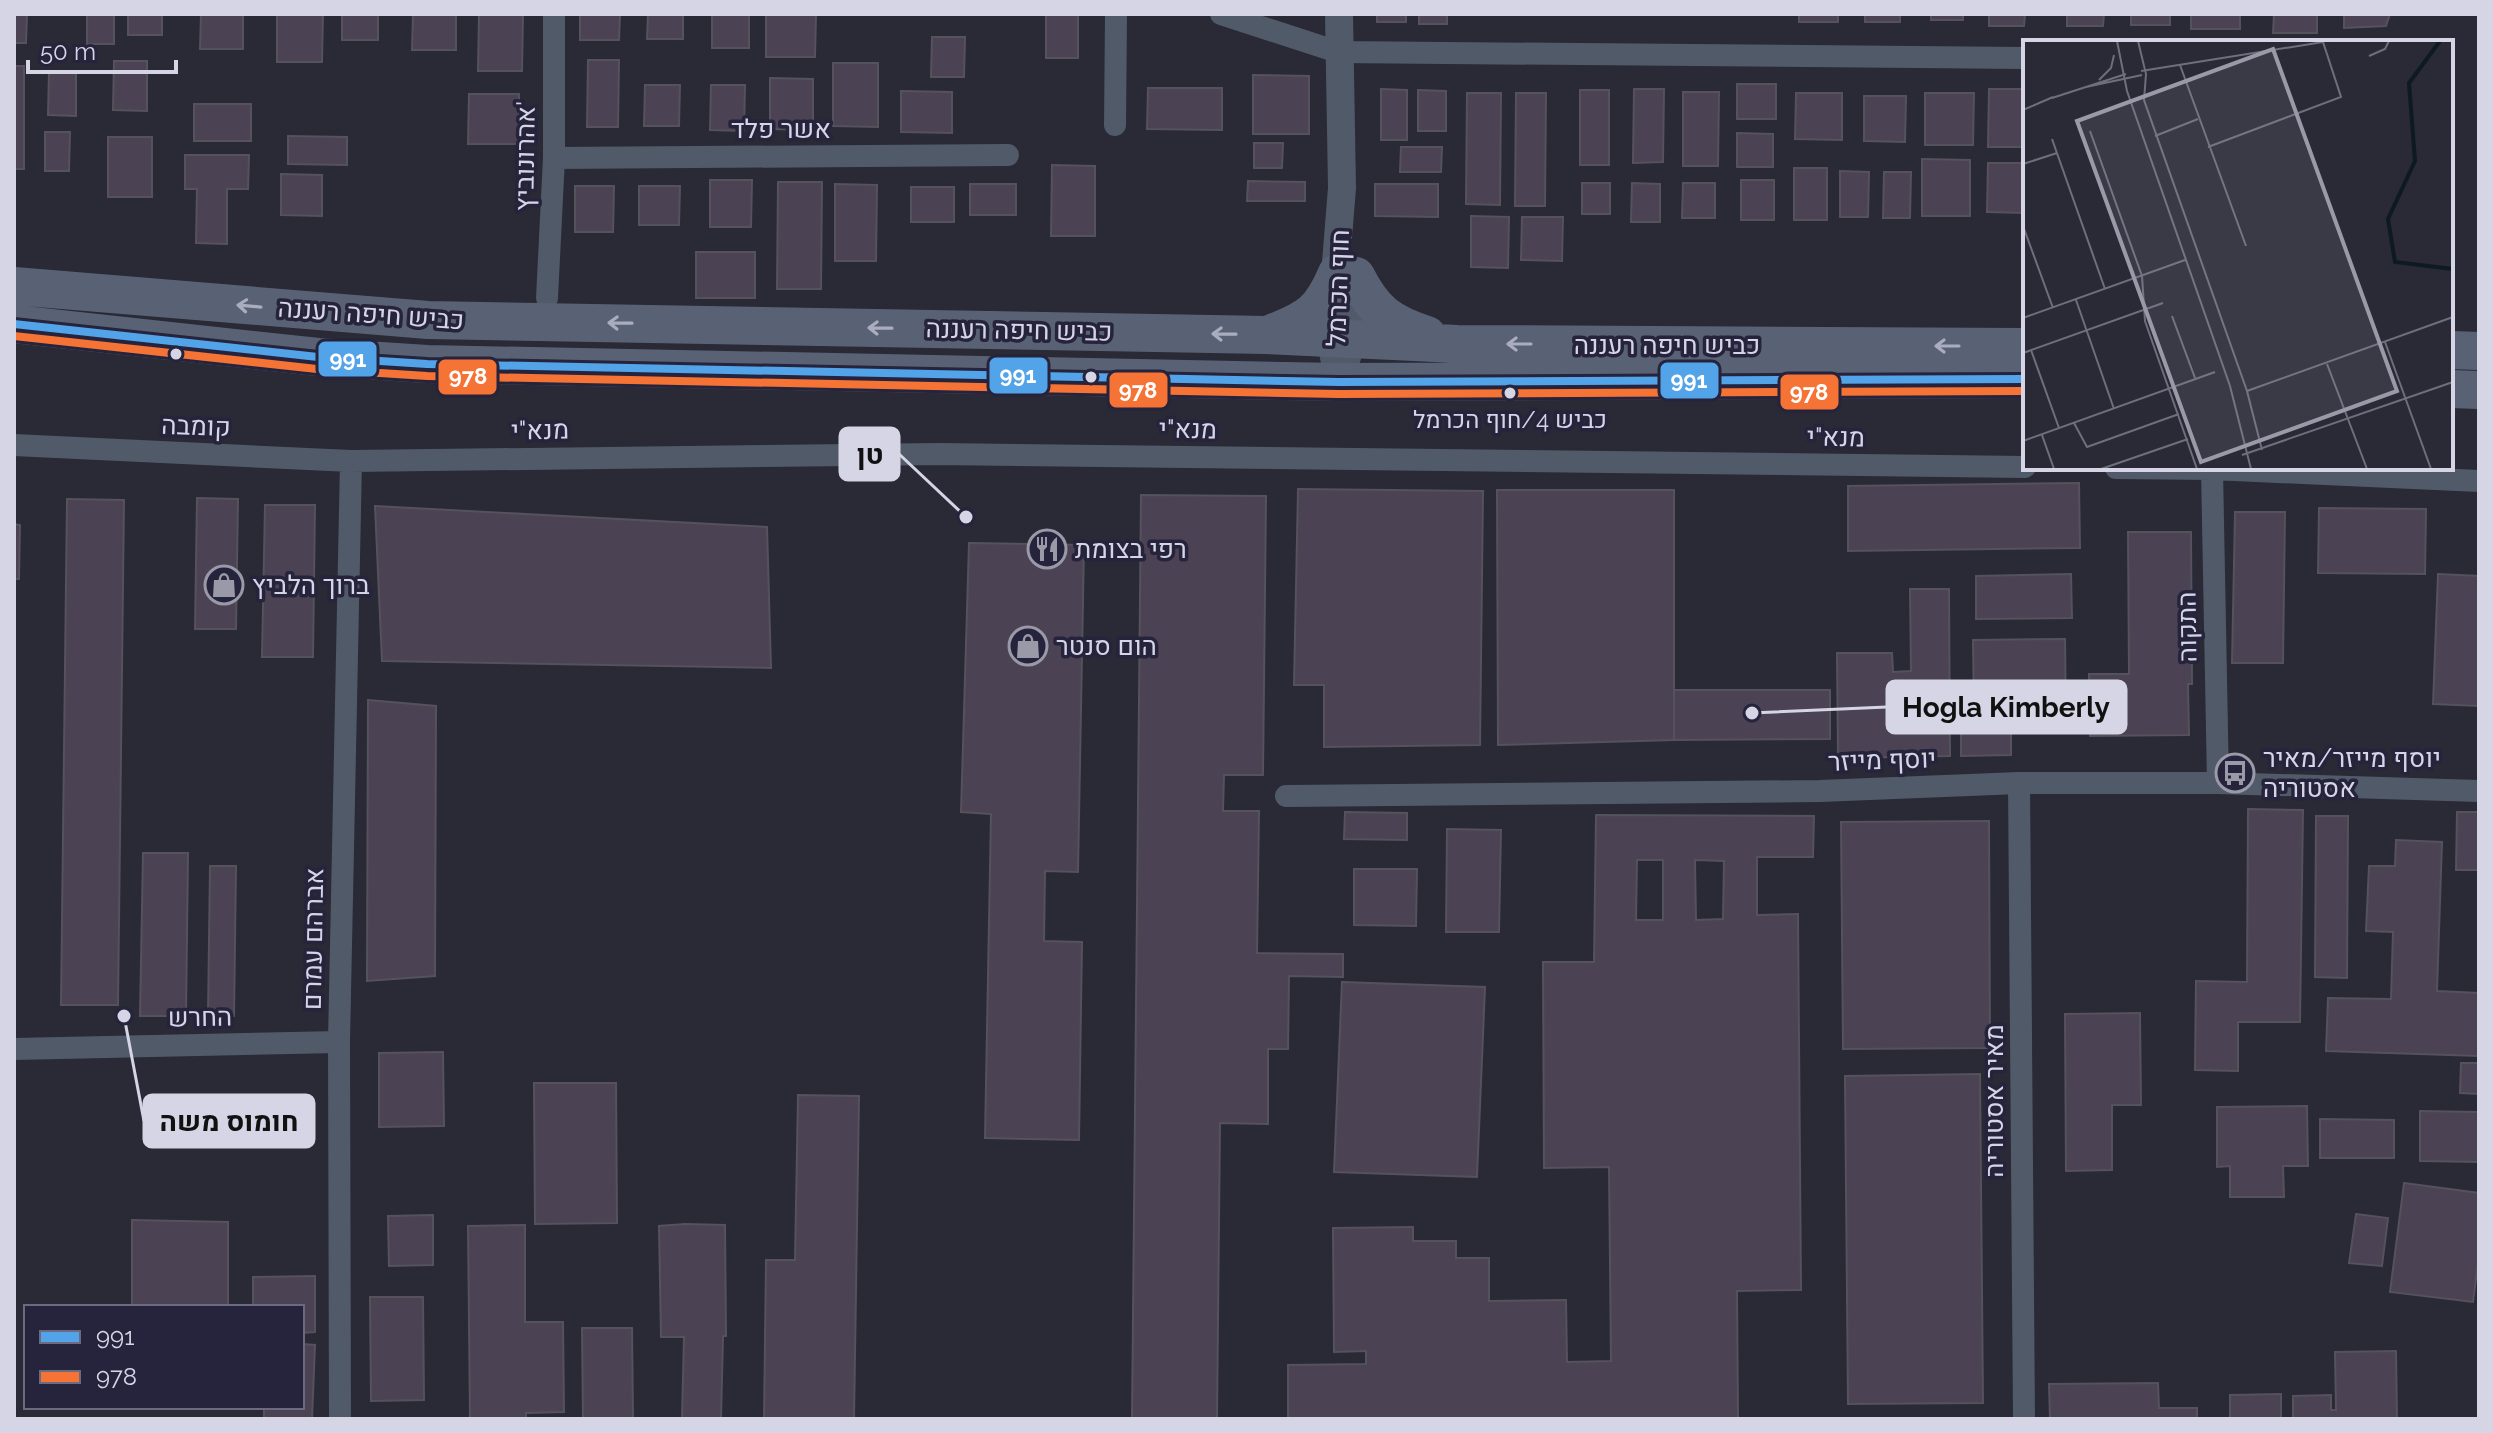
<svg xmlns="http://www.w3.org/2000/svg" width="2493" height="1433" font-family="Raleway,Heebo,sans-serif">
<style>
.building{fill:#4b4253;stroke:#55525c;stroke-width:2;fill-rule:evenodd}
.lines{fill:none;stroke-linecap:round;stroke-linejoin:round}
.minor{stroke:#515a69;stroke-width:22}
.tertiary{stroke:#515a69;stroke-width:28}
.trunk{stroke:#596274;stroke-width:38}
.bus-1-casing{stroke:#26233c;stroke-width:14}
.bus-2-casing{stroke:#26233c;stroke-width:14}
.bus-1{stroke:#53a3e8;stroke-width:8}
.bus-2{stroke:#f57335;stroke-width:8}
.oneway{stroke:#aaadbe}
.bus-dot{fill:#d6d5e6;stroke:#26233c;stroke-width:3}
.labels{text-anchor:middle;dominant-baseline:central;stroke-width:7;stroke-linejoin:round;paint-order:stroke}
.bus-label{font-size:24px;fill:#d6d5e6;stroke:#26233c}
.street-label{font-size:26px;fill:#d6d5e6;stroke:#26233c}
.poi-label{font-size:26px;fill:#d6d5e6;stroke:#26233c;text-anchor:start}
.inset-river{fill:none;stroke:#0d1a20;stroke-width:4}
.inset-road{fill:none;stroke:#6f6e7c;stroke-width:2}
.view{fill:#9a99a8;fill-opacity:0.15;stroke:#9a99a8;stroke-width:4}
.inset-edge{fill:none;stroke:#d6d5e6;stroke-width:4}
.leader{fill:none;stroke:#d6d5e6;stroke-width:3}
.callout-dot{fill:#d6d5e6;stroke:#26233c;stroke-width:3}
.callout{fill:#d6d5e6;stroke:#d6d5e6;stroke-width:3}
.callout-label{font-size:28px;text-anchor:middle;font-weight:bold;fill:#111}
.line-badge{stroke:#26233c;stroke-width:3}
.badge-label{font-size:22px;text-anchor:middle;font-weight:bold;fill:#fff}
</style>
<rect width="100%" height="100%" fill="#2a2936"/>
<path class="building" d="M14,14H27L26,43H14Z
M87,14H114V44H87Z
M128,14H162V35H128Z
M201,14H243V49H200Z
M277,14H323L322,62H277Z
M342,14H378V40H342Z
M413,14H456V50H412Z
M479,14H523L522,71H478Z
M580,14H620L619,40H580Z
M648,14H683V39H647Z
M712,14H749V48H712Z
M766,14H816L815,57H766Z
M1046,14H1078V58H1046Z
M1377,14H1406V22H1377Z
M1419,14H1447V24H1419Z
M1799,14H1838V22H1799Z
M1865,14H1900V22H1865Z
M1931,14H1963V20H1931Z
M1989,14H2025L2024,26H1989Z
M2067,14H2104L2103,26H2067Z
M2131,14H2170V25H2131Z
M2191,14H2240V29H2191Z
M2274,14H2317V33H2273Z
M2344,14H2390L2386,26L2344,28Z
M932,37H965L964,77H931Z
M588,60H619L618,127H587Z
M114,61H147V111L113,110Z
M833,63H878V127L833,126Z
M14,66H24V169H14Z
M49,71H76V116L48,115Z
M1253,75L1309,76V134H1253Z
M770,78L813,79V130L770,129Z
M1737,84H1776V119H1737Z
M645,85H680L679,126H644Z
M711,85H745L744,131L710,130Z
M1148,88H1222V130L1147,129Z
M1381,89L1407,90V140H1381Z
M1634,89H1664L1663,162L1633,163Z
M1989,89H2025V147H1988Z
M1418,90L1446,91V131H1418Z
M1580,90H1609V165H1580Z
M901,91L952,92V133L901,132Z
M1683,92H1719L1718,166H1683Z
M1467,93H1501L1500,205L1466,204Z
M1516,93H1546L1545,206H1515Z
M1796,93H1842V140L1795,139Z
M1925,93H1974L1973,145H1925Z
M469,94H519V144H468Z
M1864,96H1906L1905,142L1864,141Z
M194,104H251V141H194Z
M45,132H70L69,171H45Z
M1737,133L1773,134V167H1737Z
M288,136L347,137V165L288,164Z
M108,137H152V197H108Z
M1254,143H1283L1282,168H1254Z
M1401,147H1442L1441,172H1400Z
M185,155H249L248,189H227V244L196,243L197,189H185Z
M1922,159L1970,160V216H1922Z
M1988,163H2025V213L1987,212Z
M1052,165L1095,166V236H1051Z
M1794,168H1827V220H1794Z
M1840,171L1869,172L1868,217H1840Z
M1884,172H1911L1910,218H1883Z
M281,174L322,175V216L281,215Z
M710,180H752L751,227H710Z
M1741,180H1774V220H1741Z
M1248,181L1305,182V201H1247Z
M778,182H822L821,289H777Z
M1582,183H1610V214H1582Z
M1632,183L1660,184V222H1631Z
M1683,183H1715V218H1682Z
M835,184L877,185L876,261H835Z
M970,184H1016V215H970Z
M1375,184H1438V217L1375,216Z
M575,186H614L613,232H575Z
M639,186H680L679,225H639Z
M911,187H954V222H911Z
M1471,216L1509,217L1508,268L1471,267Z
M1522,217H1563L1562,261L1521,260Z
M696,252H755V298H696Z
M2079,483L2080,548L1848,551V486Z
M1298,489L1483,491L1480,745L1324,747V685H1294Z
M1497,490H1674V740L1498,745Z
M1141,495L1266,496L1263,775H1224L1223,811H1259L1257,953L1343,954V977L1289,976L1288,1049H1268V1124L1220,1123L1217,1419H1132Z
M197,498L238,499L236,629H195Z
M67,499L124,500L118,1005H61Z
M265,505H315L313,657H262Z
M375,506L767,527L771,668L382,661Z
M2319,508L2426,509L2425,574L2318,573Z
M2235,512H2285L2283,663H2232Z
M14,524L20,525L19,579H14Z
M2128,532H2191L2192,684H2188L2189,735L2090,736L2089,674H2129Z
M969,543L1084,545L1078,872L1045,871L1044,941L1082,942L1079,1140L985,1138L991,814L961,812Z
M2071,574L2072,618L1976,619V576Z
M2438,574L2479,576V706L2433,704Z
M1910,589H1949L1950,756L1838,758L1837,653H1892L1893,672L1911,671Z
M2065,639L2066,722H2011V755L1961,756V717H1974L1973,640Z
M1674,690H1830V739L1674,740Z
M368,700L436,706L435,976L367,981Z
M2248,809L2303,810L2300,1022H2238V1071L2195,1070L2196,981L2247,982Z
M1345,812L1407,813V840L1344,839Z
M2457,812H2479V870H2456Z
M1596,815L1814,816L1813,857H1757V915L1798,914L1801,1290L1737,1291L1738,1419H1288V1365L1366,1364V1351L1334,1352L1333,1228L1413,1227V1241H1456V1258H1489V1301L1566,1300L1567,1362L1611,1361L1609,1167L1544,1168L1543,962H1594ZM1637,860H1663V920H1636ZM1695,860L1724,861L1723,919L1696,920Z
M2316,816H2348L2347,978L2315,977Z
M1989,821L1990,1048L1843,1049L1841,822Z
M1447,829L1501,830L1499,932H1446Z
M2396,840L2442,842L2437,991L2479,993V1056L2326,1051L2328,998L2391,999L2393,932L2366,931L2369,866H2395Z
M143,853H188L186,1016H140Z
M210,866H236L234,1016L208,1015Z
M1354,869H1417L1416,926L1354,925Z
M1342,982L1485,987L1477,1177L1334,1172Z
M2140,1013L2141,1105H2112V1170L2066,1171L2065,1014Z
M443,1052L444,1126L379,1127V1053Z
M2461,1063H2479V1094L2460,1093Z
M1980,1074L1983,1403L1848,1404L1845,1076Z
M534,1083H616L617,1223L535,1224Z
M798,1095L859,1096L854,1419H764L766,1260H795Z
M2307,1106L2308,1166H2283L2284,1197H2230V1166L2217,1167V1107Z
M2420,1111L2479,1112V1162L2420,1161Z
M2320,1119L2394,1120V1158H2320Z
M2404,1183L2479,1193V1255L2473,1302L2390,1292Z
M2356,1214L2388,1218L2382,1266L2349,1263Z
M433,1215V1265L389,1266L388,1216Z
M132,1220L228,1222V1307H132Z
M685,1224L725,1225L726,1336H723L721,1419H682L684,1337H661L659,1226Z
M525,1225V1322H563L564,1412L526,1413V1419H470L468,1226Z
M315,1276V1332L302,1333V1307H253V1277Z
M370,1297H423L424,1400L371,1401Z
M582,1328H632L633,1419H583Z
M302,1344L315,1345L312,1419H264V1407H302Z
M2396,1351L2397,1419H2293V1396L2331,1395V1410H2336L2335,1352Z
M2158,1383L2159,1408H2197V1419H2050L2049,1384Z
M2281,1394V1419H2230V1395Z"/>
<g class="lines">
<path class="minor" d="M1221,14L1338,52L2025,58
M1115,125L1116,14
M554,158L1008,155
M547,298L554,158V14
M14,445L351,461L940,454L2025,467
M2116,468L2212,469L2479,481
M2212,469L2218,783
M2019,783L2024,1419
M1286,796L1820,791L2019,783H2218L2479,791
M14,1049L339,1042
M340,1419L339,1042L351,461"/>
<path class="tertiary" d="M1339,14L1342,188L1330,337L1339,382
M1347,357L1352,338L1356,272"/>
<path class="trunk" d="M1356,276C1374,312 1390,323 1427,335
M14,286L428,320L1266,335L1457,344L2025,347
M14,324L318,357L427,364L1339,382L2025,379
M1272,333C1309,319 1321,311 1337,273
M2451,350L2479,351
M2451,389L2479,390"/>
<g class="bus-1-casing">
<path id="bus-1" d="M14,324L318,357L427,364L1339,382L2025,379"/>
</g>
<g class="bus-2-casing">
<path id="bus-2" d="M14,336L317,369L427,376L1339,394L2025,391"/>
</g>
<use href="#bus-1" class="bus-1"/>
<use href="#bus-2" class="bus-2"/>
</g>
<defs><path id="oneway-shaft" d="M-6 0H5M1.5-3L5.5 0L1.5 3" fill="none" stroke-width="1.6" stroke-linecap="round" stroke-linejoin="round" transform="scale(2)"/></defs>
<g class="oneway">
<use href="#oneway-shaft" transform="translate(249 306) rotate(-175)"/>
<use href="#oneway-shaft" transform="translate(620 323) rotate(-179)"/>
<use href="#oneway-shaft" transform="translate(880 328) rotate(-179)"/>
<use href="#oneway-shaft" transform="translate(1224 334) rotate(-179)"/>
<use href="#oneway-shaft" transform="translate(1519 344) rotate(-180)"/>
<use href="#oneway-shaft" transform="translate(1947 346) rotate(-180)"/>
</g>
<defs>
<g id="restaurant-ring" transform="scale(2)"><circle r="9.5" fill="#26233c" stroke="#9a99a8" stroke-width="1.5"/><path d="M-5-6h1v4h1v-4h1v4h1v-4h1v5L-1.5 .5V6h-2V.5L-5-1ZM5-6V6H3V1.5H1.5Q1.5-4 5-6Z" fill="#9a99a8"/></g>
<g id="shop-ring" transform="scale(2)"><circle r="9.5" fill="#26233c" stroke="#9a99a8" stroke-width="1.5"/><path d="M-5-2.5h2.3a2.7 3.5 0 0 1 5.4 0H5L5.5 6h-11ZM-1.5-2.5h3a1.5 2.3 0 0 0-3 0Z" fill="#9a99a8"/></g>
<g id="bus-ring" transform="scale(2)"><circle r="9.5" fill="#26233c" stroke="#9a99a8" stroke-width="1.5"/><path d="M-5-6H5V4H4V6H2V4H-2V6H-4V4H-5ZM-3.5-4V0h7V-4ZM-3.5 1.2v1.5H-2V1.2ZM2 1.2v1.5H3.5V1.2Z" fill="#9a99a8"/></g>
</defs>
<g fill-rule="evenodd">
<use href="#restaurant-ring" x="1047" y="549"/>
<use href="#shop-ring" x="224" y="585"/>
<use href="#shop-ring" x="1028" y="646"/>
<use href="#bus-ring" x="2235" y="773"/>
</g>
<g class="bus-dot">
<circle cx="176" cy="354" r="7"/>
<circle cx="1091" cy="377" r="7"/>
<circle cx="1510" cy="393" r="7"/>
</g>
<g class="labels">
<g class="bus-label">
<text x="1510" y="419">כביש 4/חוף הכרמל</text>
</g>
<g class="street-label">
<text x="781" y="129">אשר פלד</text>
<text transform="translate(525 156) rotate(-89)">אהרונוביץ'</text>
<text transform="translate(1338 288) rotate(-88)">חוף הכרמל</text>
<text transform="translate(371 314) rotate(4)">כביש חיפה רעננה</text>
<text transform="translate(1019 330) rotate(1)">כביש חיפה רעננה</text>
<text x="1667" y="345">כביש חיפה רעננה</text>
<text transform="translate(196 426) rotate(2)">קומבה</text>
<text transform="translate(1188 429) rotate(1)">מנא"י</text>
<text transform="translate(540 430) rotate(-1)">מנא"י</text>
<text transform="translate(1836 437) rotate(1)">מנא"י</text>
<text transform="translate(2187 627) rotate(-91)">התקוה</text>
<text transform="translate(1882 760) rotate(-2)">יוסף מייזר</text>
<text transform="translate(313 939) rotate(-89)">אברהם עמרם</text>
<text transform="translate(200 1017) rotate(-1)">החרש</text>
<text transform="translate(1994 1101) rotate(-90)">מאיר אסטוריה</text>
</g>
<g class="poi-label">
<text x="1075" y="549">רפי בצומת</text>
<text x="252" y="585">ברוך הלביץ</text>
<text x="1056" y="646">הום סנטר</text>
<text x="2263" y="758">יוסף מייזר/מאיר<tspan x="2263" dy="30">אסטוריה</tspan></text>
</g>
</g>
<g transform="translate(2023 40)">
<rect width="430" height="430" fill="#2a2936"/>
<path class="inset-river" d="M417,1L386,43L392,121L365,179L372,222L430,229"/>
<path class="inset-road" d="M94,1L104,51L207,346L228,429M115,1L123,34L121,60L224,351L239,410M346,16L362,9L366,1M157,25L223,206M118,31L300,2M76,40L88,28L91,15M63,47L119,35M29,58L103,34M0,70L30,57M67,91L119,236L122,281L174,429M132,96L175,79M29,99L82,249M185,107L318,57L300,2M0,124L34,113M0,186L30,268M53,260L91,369M149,276L172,338M0,278L162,220M362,302L408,429M8,310L36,388M0,313L140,263M304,324L344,429M224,351L430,277M51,383L64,407L156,374M19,395L31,429M0,401L192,332M219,415L430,342M78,429L165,399"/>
<path class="view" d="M250,9L374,351L178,422L54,81Z"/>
<rect width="430" height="430" class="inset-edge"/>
</g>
<path class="leader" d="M966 517L899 454M1752 713L1887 707M124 1016L144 1121"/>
<g class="callout-dot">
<circle cx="966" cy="517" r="8"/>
<circle cx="1752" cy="713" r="8"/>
<circle cx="124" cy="1016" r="8"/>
</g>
<g class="callout">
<rect x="840" y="428" width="59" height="52" rx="8"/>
<rect x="1887" y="681" width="239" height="52" rx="8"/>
<rect x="144" y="1095" width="170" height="52" rx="8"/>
</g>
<g class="callout-label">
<text x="870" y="464">טן</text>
<text x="2006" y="717">Hogla Kimberly</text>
<text x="229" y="1131">חומוס משה</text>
</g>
<g class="line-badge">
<rect x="317" y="340" width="61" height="38" rx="8" fill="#53a3e8"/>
<rect x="988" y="356" width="61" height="39" rx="8" fill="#53a3e8"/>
<rect x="437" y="358" width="61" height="38" rx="8" fill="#f57335"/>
<rect x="1659" y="361" width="61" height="39" rx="8" fill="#53a3e8"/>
<rect x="1108" y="371" width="61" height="38" rx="8" fill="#f57335"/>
<rect x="1779" y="373" width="61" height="38" rx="8" fill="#f57335"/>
</g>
<g class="badge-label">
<text x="348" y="367">991</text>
<text x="1018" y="383">991</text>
<text x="468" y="384">978</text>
<text x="1689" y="388">991</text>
<text x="1138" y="398">978</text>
<text x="1809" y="400">978</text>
</g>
<rect width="2493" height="1433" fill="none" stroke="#d6d5e6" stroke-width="32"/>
<rect x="24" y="1305" width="280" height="104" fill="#26233c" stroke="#6c6a80" stroke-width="2"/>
<rect x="40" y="1331" width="40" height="12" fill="#53a3e8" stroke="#6c6a80" stroke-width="2"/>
<text x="96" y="1345" font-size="24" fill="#d6d5e6">991</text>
<rect x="40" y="1371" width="40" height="12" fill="#f57335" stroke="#6c6a80" stroke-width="2"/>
<text x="96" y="1385" font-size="24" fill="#d6d5e6">978</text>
<path d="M28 60v12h148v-12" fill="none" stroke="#d6d5e6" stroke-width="4"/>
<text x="40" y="60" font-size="24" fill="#d6d5e6" stroke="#26233c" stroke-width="6" paint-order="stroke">50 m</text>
</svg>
